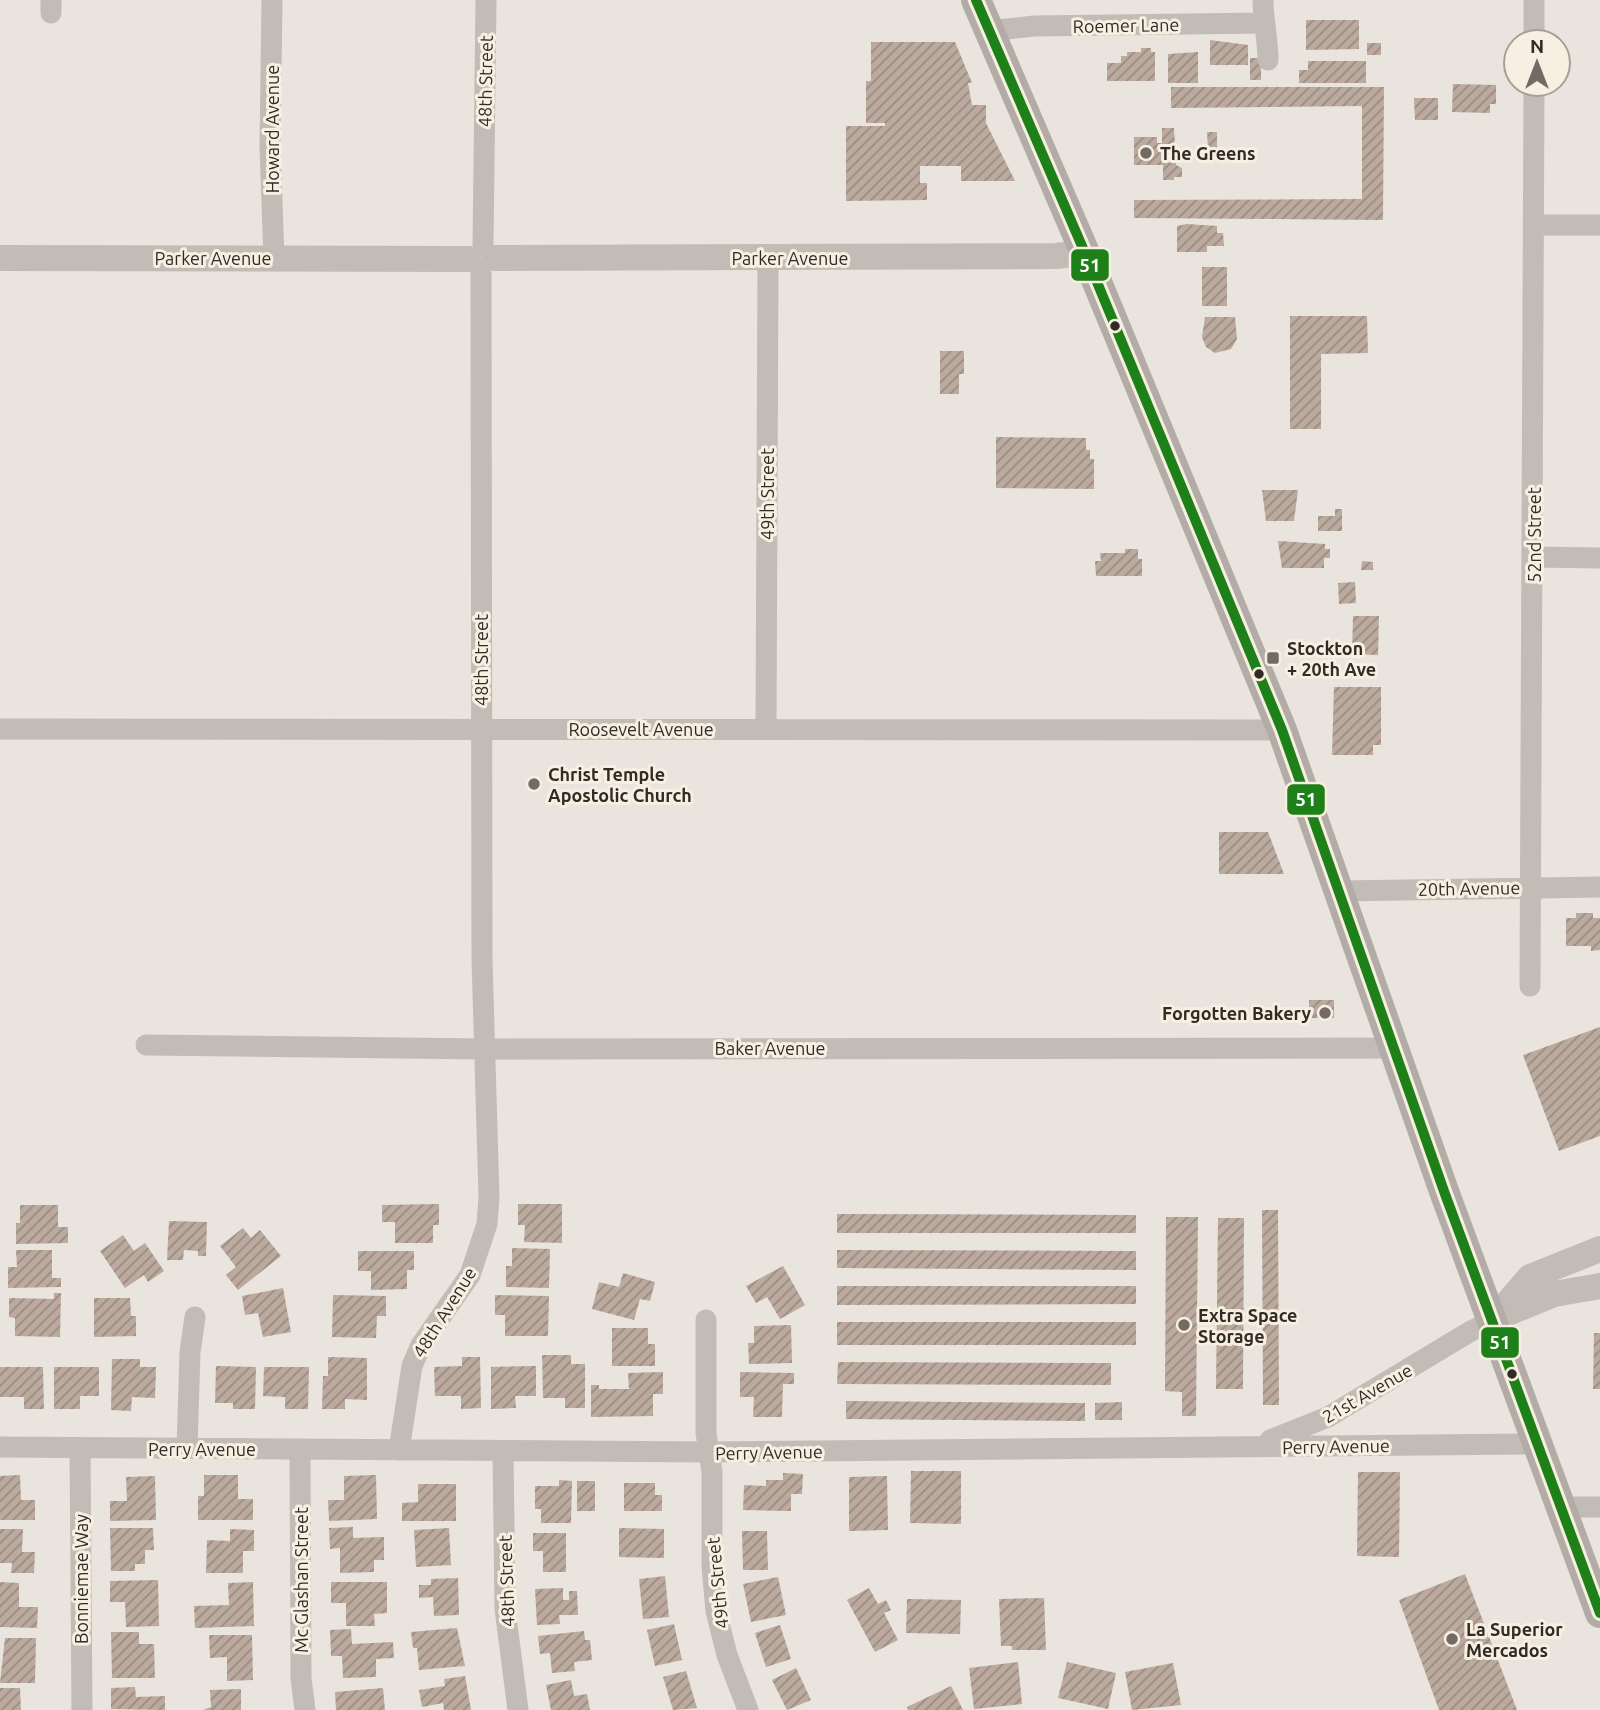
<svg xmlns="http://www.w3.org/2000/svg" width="1600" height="1710" font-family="Ubuntu,sans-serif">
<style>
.building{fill:url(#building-hatch)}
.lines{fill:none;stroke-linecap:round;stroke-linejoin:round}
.minor{stroke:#c2bcb6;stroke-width:21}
.tertiary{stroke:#c2bcb6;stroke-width:26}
.secondary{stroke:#b3aca6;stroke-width:30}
.bus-1-casing{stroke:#f7efe2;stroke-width:16}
.bus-1{stroke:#1e8019;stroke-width:10}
.poi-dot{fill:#726b65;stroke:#f7efe2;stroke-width:2.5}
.bus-dot{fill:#322a25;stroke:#f7efe2;stroke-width:2.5}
.labels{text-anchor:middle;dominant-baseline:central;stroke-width:6;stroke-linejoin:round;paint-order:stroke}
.street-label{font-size:18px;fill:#322a25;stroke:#f7efe2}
.poi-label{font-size:18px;font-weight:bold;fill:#322a25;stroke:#f7efe2;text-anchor:start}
.line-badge{stroke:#f7efe2;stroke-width:2.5}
.badge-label{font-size:19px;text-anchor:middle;font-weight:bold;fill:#fff}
</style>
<defs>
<pattern id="building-hatch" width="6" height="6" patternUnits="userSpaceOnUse" patternTransform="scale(1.75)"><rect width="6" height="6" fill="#bcaa9f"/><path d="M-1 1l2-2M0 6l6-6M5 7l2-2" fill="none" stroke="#998b81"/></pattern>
</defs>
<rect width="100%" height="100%" fill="#e9e4dd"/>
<path class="building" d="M1306,20H1359V49L1306,50Z
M1210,40L1248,45V65H1210Z
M871,42H955L972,83H968L972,105H986V123L1015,181H961V166H920V183H927V200L846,201V126H885V123H866V81H871Z
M1367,43H1381V55H1367Z
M1141,48H1151V52H1155V81H1107V63H1121V56H1127V52H1141Z
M1198,52V83H1168V54Z
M1250,58H1261V80H1250Z
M1308,61H1366V83H1299V70H1308Z
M1453,84L1496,85V104H1490V113L1452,112Z
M1171,87H1384L1383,220L1134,218V200L1362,199V106L1171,108Z
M1414,98H1438V120H1415Z
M1162,128H1174L1176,165L1182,168V177H1174V180H1163V165H1134V137H1157V143H1162Z
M1207,132H1217V150H1208Z
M1187,224L1217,226V233H1223L1224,246H1207V252H1177V226Z
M1202,267H1227V306H1202Z
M1290,316H1367L1368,353L1321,354V429H1290Z
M1205,317H1235L1237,339L1231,349L1215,353L1206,347L1202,337Z
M940,351H964V374H959V394H940Z
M996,437L1086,438V450H1090V459H1094V489L996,488Z
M1262,490H1298L1294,521H1266Z
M1335,509H1342V531H1318V516H1335Z
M1278,541L1325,544V549H1330V558H1324V568H1282Z
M1125,549H1138V559H1142V576H1096L1095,561H1101L1100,553H1125Z
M1362,561L1373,562V570H1361Z
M1355,582L1356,603L1339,604L1338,583Z
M1353,616H1379L1378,655L1352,654Z
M1334,687H1381V745H1373V755H1332Z
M1219,832H1268L1284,874H1219Z
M1576,913H1593V918H1600V950L1591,951V946H1566V918H1576Z
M1309,1000H1334V1018H1309Z
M1600,1027V1136L1559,1151L1523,1055Z
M439,1204V1225H433V1243H395V1222H382V1205Z
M518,1204H562V1243L524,1242L525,1225H518Z
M20,1205H58V1227H68V1243L16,1244V1223H20Z
M1262,1210H1278L1279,1405H1263Z
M837,1214L1136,1215V1233H837Z
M1166,1217H1198L1196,1416H1182V1392L1165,1391Z
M1218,1218H1244L1243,1389H1216Z
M169,1221L207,1222L206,1256H198V1251L184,1250L183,1260H167Z
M243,1228L251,1238L260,1230L281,1256L238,1290L226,1275L236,1267L220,1246Z
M123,1235L134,1251L145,1243L164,1271L148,1282L144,1275L125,1288L100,1251Z
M512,1248L550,1249L549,1288L506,1287V1266H512Z
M16,1250H52V1278H61V1287L8,1288V1267H17Z
M837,1250L1136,1251V1270L837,1268Z
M358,1251H414V1270H407V1289L371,1290V1271H358Z
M783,1266L805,1305L780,1319L767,1297L756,1303L746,1286Z
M623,1273L655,1282L650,1301L640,1299L634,1320L592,1309L599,1282L619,1287Z
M837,1286H1136V1304L837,1305Z
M283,1288L291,1332L263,1337L258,1313L245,1315L242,1296Z
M54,1293H61L60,1337L15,1336V1318L9,1317V1298L54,1299Z
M333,1295L386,1296V1316H377L376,1338L332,1337Z
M495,1295L549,1296L548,1336H505V1315H495Z
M94,1298H130L131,1316H136V1336L94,1337Z
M837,1322H1136V1345H837Z
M791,1325L792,1363L749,1364L748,1343H754V1326Z
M612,1328H648V1344H655V1366H612Z
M1594,1333H1600V1389H1593Z
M542,1355H571V1364H585V1408H565V1398H543Z
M328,1357L367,1358V1400L345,1399V1409H322L323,1376H328Z
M462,1357H480L481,1408L461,1409V1396H435L434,1367L462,1366Z
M112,1359H140V1367H156L155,1398L132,1397L131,1411L111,1410Z
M838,1362L1111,1363V1385L837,1384Z
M216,1366L256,1367L255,1409H233V1403H215Z
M536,1366V1396H515L516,1408L491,1409V1367Z
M0,1367H43L44,1409H24V1397H0Z
M54,1367H99V1396H80V1409H54Z
M264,1367H309L308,1409H285V1397L263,1396Z
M663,1372V1394H653V1416L591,1417V1385H599V1389H629L628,1373Z
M740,1372L794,1373V1384H783L782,1417H753L754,1397H740Z
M846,1401L1085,1403V1421L846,1419Z
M1122,1402V1420H1095V1403Z
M911,1471H961V1524L910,1523Z
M1358,1472H1400L1399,1557L1357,1556Z
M783,1473L803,1474L802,1494H791V1511L743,1510L744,1485L766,1486V1480H783Z
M20,1475L21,1500H35V1520H0V1476Z
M204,1475H238V1499H253V1520H198V1496H204Z
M376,1475L377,1519L329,1521L328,1500H344V1476Z
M155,1476L156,1520L110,1521V1501H127L126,1477Z
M887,1476L888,1530L849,1531V1477Z
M559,1480L572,1481L571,1523H541V1509H535V1486H559Z
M577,1481H595V1511H577Z
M624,1483H655V1495H662V1511H624Z
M418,1484H456V1521H402V1503L418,1502Z
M353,1527V1538L384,1537V1560H374V1572L340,1573V1548L330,1549L329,1528Z
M110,1528H153L154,1550H145V1564H135V1571H111Z
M449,1528L451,1565L416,1567L414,1530Z
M619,1528L664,1529V1558L619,1557Z
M0,1529H23L22,1552H35L34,1573H11L12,1563H0Z
M230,1529L254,1530V1551H243V1573H206L207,1540L230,1541Z
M742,1531H767L768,1570H743Z
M533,1533H566V1572H543V1551H533Z
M1465,1574L1517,1710H1439L1399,1600Z
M665,1576L669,1617L643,1619L639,1579Z
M778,1577L786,1615L751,1622L743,1584Z
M458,1578L459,1615L434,1616L433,1597L419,1598V1585H431V1579Z
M158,1580L159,1626L126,1627L125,1602H110V1581Z
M0,1582L19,1583V1607H38L37,1628L0,1627Z
M253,1582L254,1626L195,1628L194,1606L229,1605L228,1583Z
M331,1582H387V1613L374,1614L375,1626H346V1603H331Z
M563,1588V1600H569V1591H577L578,1615H559L560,1624L537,1625L535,1589Z
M869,1588L878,1604L886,1600L891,1610L884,1613L898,1640L875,1652L847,1600Z
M1044,1598L1046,1650H1012V1646H1001L999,1599Z
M907,1599L961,1600L960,1634L906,1633Z
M674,1624L682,1660L655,1666L647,1630Z
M780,1625L791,1659L766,1667L755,1633Z
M457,1628L465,1666L419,1670L417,1648H413L411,1632Z
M351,1629L352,1644L393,1642L394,1658L376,1659V1677L343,1678L342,1656H331L330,1630Z
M584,1631L585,1640H590L592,1660L574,1662L575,1671L552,1673L550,1653L540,1654L538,1636Z
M111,1632H139V1644H154L155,1678H112Z
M209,1635H252L253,1680L227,1681V1657L210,1658Z
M5,1638H36L35,1683H0Z
M1018,1662L1022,1704L974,1709L969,1668Z
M1067,1662L1116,1673L1108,1709L1058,1698Z
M1173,1663L1181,1705L1132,1710L1125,1672Z
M796,1668L811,1700L787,1710L772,1680Z
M686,1671L697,1708L673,1710L663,1677Z
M465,1676L471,1710H444L443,1703L422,1707L419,1690L445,1686L444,1679Z
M571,1680L574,1696L587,1694L590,1710H551L546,1685Z
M951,1686L963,1710H908L907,1707Z
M135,1687L136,1697L165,1696V1710L111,1709V1688Z
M0,1688H20L21,1710H0Z
M383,1688L385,1710H336L335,1692Z
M241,1689V1710H203L211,1707L210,1690Z"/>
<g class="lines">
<path class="minor" d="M272,0L270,147L274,258
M1263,0C1263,21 1268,38 1268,60
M51,13V0
M988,31L1034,26L1263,23
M1534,42V0
M1535,225H1600
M483,245L486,0
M1534,557L1600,558
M0,729L1282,730
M766,729L768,258
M1339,891L1600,887
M1530,986L1534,84
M146,1045L485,1049L1394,1048
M706,1320V1433L712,1472V1566L716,1611L727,1655L748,1710
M1270,1440L1328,1417L1471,1331L1492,1321
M0,1447L709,1452L1538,1444
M80,1448L82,1710
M187,1448L190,1352L195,1317
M300,1449L301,1678L305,1710
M399,1450L412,1366L421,1345L470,1275L487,1224L489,1197L482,960L481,271
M503,1451L505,1609L518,1710
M1561,1507H1600"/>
<path class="tertiary" d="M0,258L469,259
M495,258L1056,256L1085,253
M1503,1315L1554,1294L1600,1286
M1492,1321L1530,1277L1600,1249"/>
<path class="secondary" d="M976,0L1085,253L1282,730L1445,1194L1600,1613"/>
<g class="bus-1-casing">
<path id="bus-1" d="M976,0L1085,253L1282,730L1445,1194L1600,1613"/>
</g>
<use href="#bus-1" class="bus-1"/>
</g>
<g class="poi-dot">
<circle cx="1146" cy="153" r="7"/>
<rect x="1266" y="651" width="14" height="14" rx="3.5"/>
<circle cx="534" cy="784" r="7"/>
<circle cx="1325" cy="1013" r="7"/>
<circle cx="1184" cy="1325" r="7"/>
<circle cx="1452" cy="1639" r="7"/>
</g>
<g class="bus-dot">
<circle cx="1115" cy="326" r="6"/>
<circle cx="1259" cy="674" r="6"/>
<circle cx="1512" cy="1374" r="6"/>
</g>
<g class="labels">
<g class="street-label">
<text transform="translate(1126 25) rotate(-1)">Roemer Lane</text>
<text transform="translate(485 81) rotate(-89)">48th Street</text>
<text transform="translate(272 129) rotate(-90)">Howard Avenue</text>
<text x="213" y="258">Parker Avenue</text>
<text x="790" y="258">Parker Avenue</text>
<text transform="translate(767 494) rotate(-90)">49th Street</text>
<text transform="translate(1534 535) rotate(-90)">52nd Street</text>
<text transform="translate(481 660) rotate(-90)">48th Street</text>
<text x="641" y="729">Roosevelt Avenue</text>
<text transform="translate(1469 888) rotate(-1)">20th Avenue</text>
<text x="770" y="1048">Baker Avenue</text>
<text transform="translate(444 1312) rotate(-58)">48th Avenue</text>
<text transform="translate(1367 1393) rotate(-30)">21st Avenue</text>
<text transform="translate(1336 1446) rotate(-1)">Perry Avenue</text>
<text x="202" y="1449">Perry Avenue</text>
<text transform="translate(769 1452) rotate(-1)">Perry Avenue</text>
<text transform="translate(81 1579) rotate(-90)">Bonniemae Way</text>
<text transform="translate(301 1580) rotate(-90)">Mc Glashan Street</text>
<text transform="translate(506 1581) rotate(-92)">48th Street</text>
<text transform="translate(717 1583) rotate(-96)">49th Street</text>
</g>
<g class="poi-label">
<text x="1160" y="153">The Greens</text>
<text x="1287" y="648">Stockton<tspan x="1287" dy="21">+ 20th Ave</tspan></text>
<text x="548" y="774">Christ Temple<tspan x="548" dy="21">Apostolic Church</tspan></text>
<text x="1311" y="1013" text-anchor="end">Forgotten Bakery</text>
<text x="1198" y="1315">Extra Space<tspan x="1198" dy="21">Storage</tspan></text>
<text x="1466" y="1629">La Superior<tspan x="1466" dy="21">Mercados</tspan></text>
</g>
</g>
<g class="line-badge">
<rect x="1070" y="248" width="40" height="34" rx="7" fill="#1e8019"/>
<rect x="1286" y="783" width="40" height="33" rx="7" fill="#1e8019"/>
<rect x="1480" y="1326" width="40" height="33" rx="7" fill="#1e8019"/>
</g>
<g class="badge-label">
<text x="1090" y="272">51</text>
<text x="1306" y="806">51</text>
<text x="1500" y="1349">51</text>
</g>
<g transform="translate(1537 63)"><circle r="33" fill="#f7efe2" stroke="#a8a096" stroke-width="2"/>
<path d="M0-5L12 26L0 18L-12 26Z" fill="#726b65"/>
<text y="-10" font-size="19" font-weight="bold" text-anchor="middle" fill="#322a25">N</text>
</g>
</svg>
